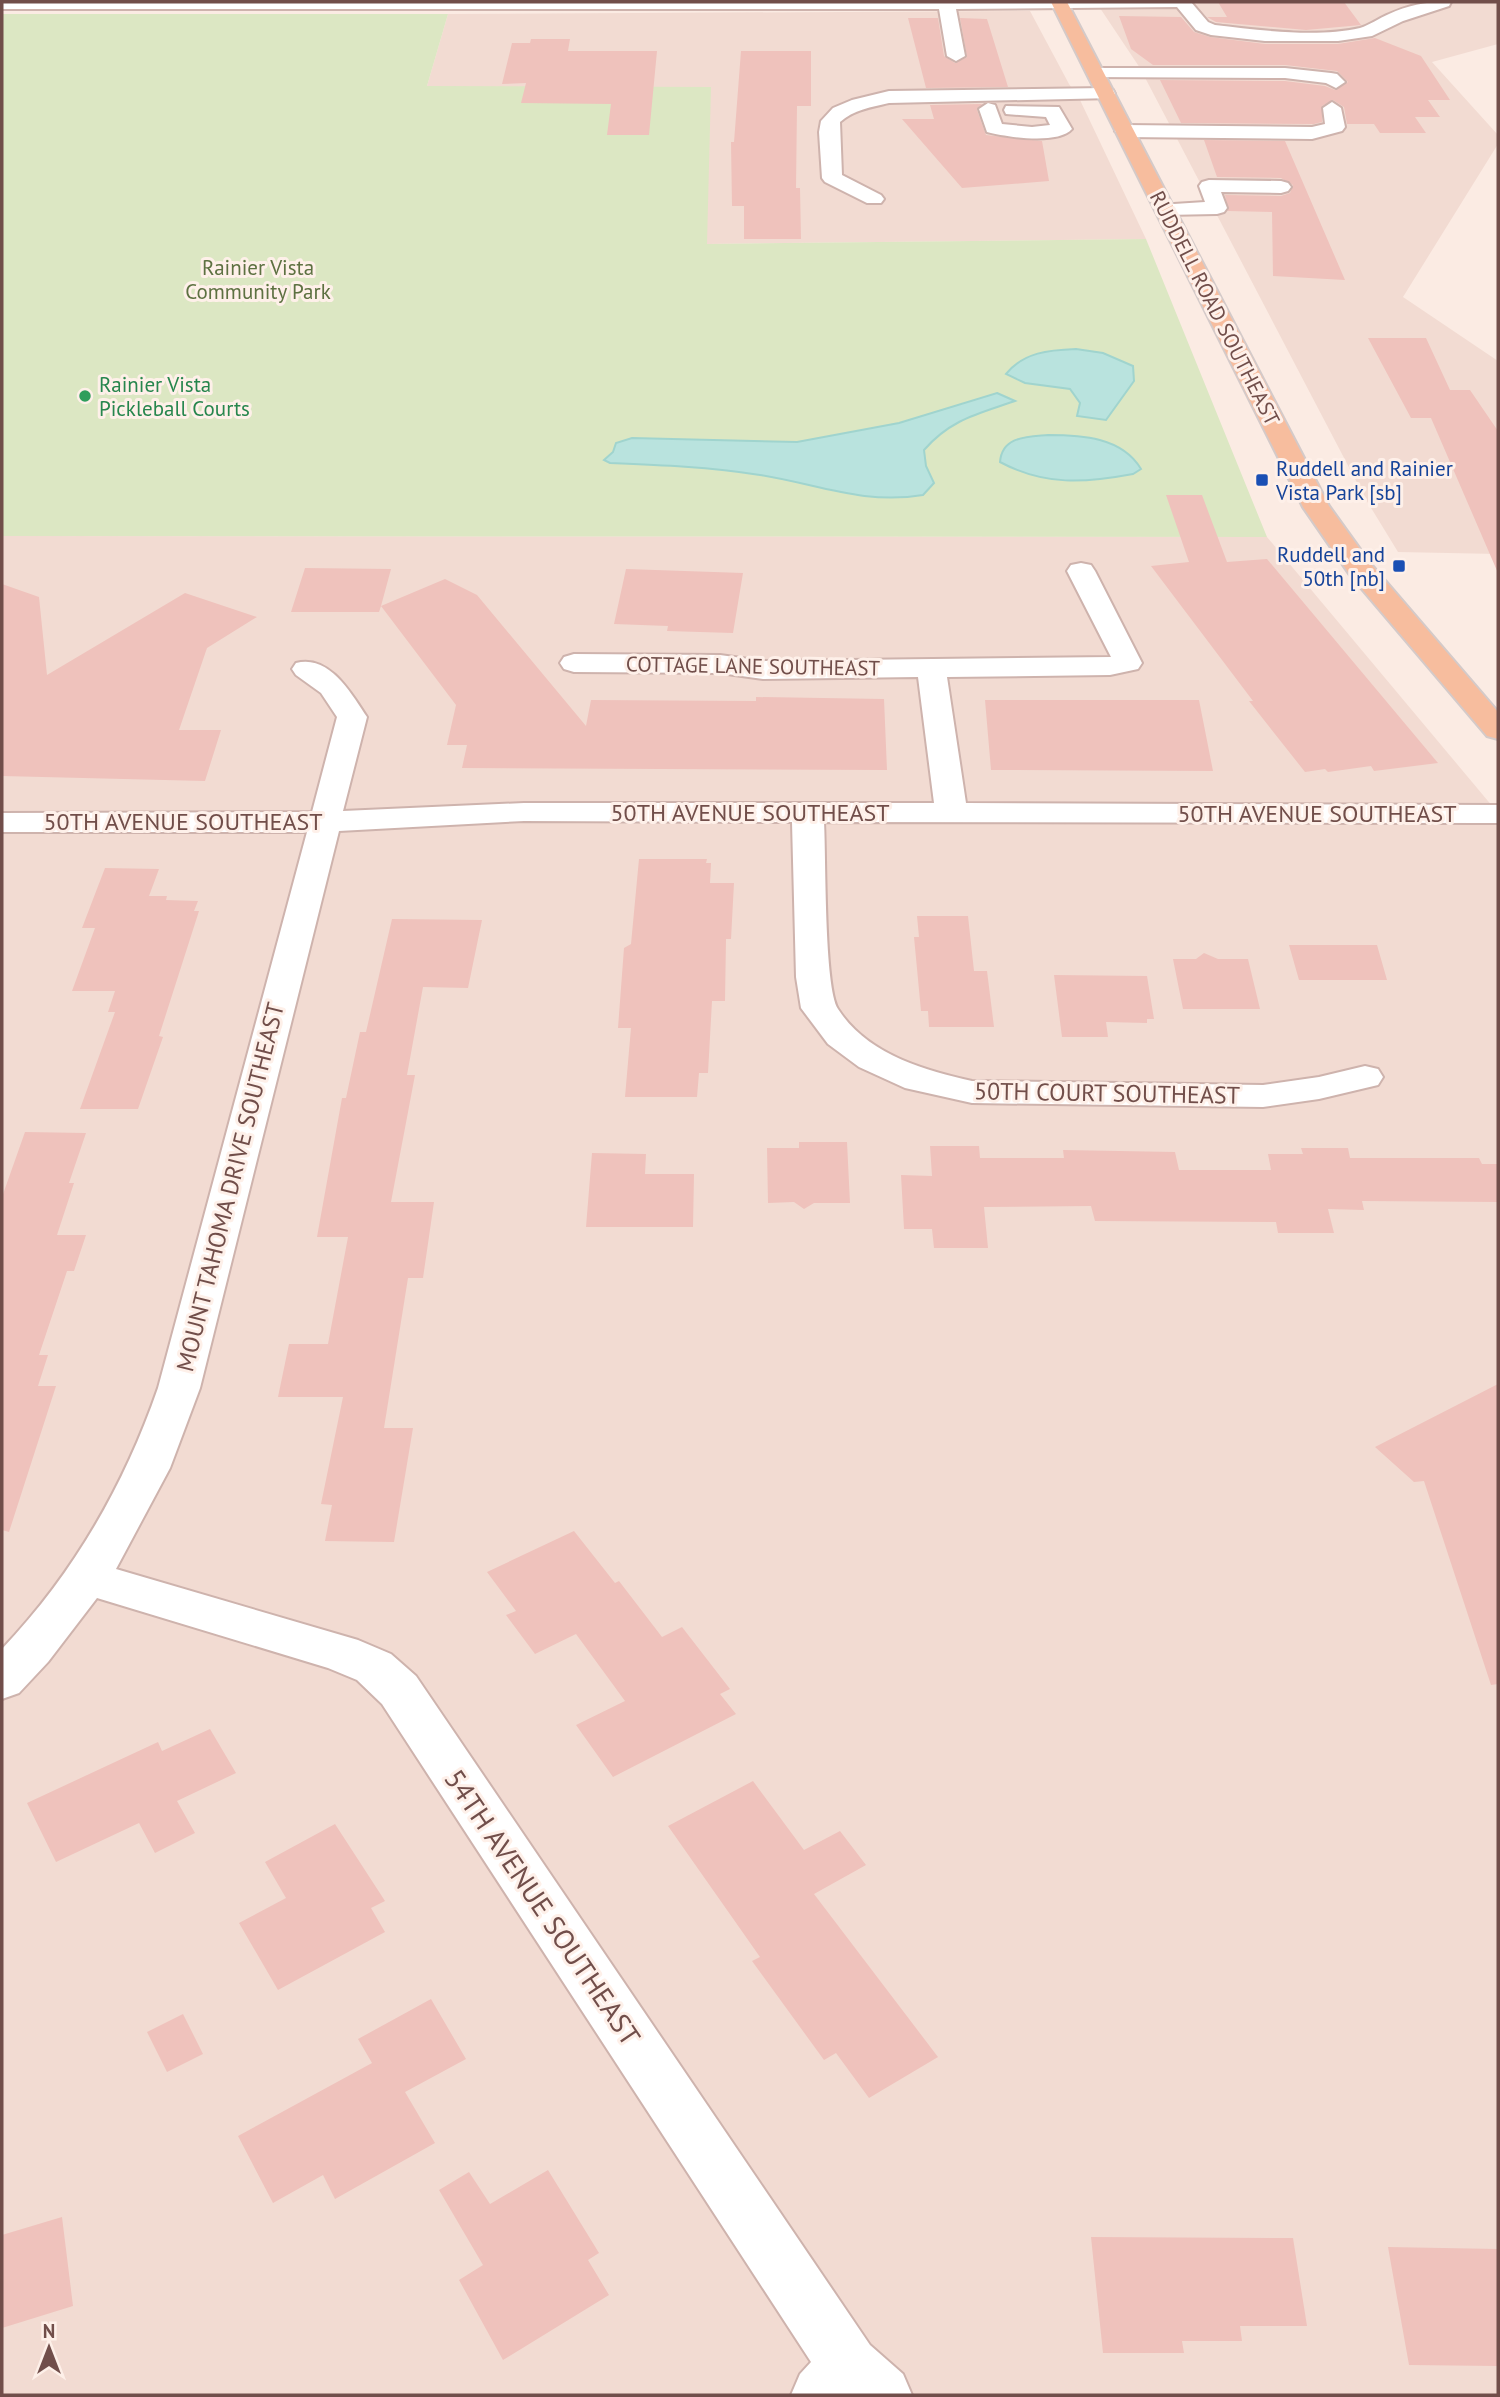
<svg xmlns="http://www.w3.org/2000/svg" width="1500" height="2397" font-family="'PT Sans',sans-serif">
<style>
.residential{fill:#f2dbd2}
.green{fill:#dce7c3}
.water{fill:#b9e3de;stroke:#a0d4ce;stroke-width:2}
.building{fill:#efc2bc}
.lines{fill:none;stroke-linecap:round;stroke-linejoin:round}
.minor-casing{stroke:#ceb3ad;stroke-width:4}
.major-casing{stroke:#d4cac9;stroke-width:4}
.minor{fill:#fff;fill-rule:evenodd}
.major{fill:#f7bd9e;fill-rule:evenodd}
.leisure-dot{fill:#2e9e5b;stroke:#fef0e9;stroke-width:2.5}
.transit-dot{fill:#1a4fb4;stroke:#fef0e9;stroke-width:2.5}
.labels{text-anchor:middle;dominant-baseline:central;stroke-width:6;stroke-linejoin:round;paint-order:stroke}
.far-park-label{font-size:21px;fill:#5d7141;stroke:#fef0e9}
.far-street-label{font-size:21px;fill:#714e4a;stroke:#fef0e9}
.far-leisure-label{font-size:21px;fill:#27864d;stroke:#fef0e9;text-anchor:start}
.far-transit-label{font-size:21px;fill:#164399;stroke:#fef0e9;text-anchor:start}
.street-label{font-size:24px;fill:#714e4a;stroke:#fef0e9}
.near-street-label{font-size:28px;fill:#714e4a;stroke:#fef0e9}
</style>
<rect width="100%" height="100%" fill="#fbebe3"/>
<path class="residential" d="M1096,2H1498V44L1432,62L1498,135V144L1403,297L1498,361V554L1398,552L1365,498L1140,68Z
M1030,11L1069,84L1080,100L1146,239L706,244L427,86L448,14Z
M2,536L1267,537L1498,813V2395H2Z"/>
<path class="green" d="M2,14H448L427,86L711,87L707,244L1146,239L1267,537L2,536Z"/>
<path class="water" d="M1076,349L1103,353L1133,366L1134,381L1106,420L1077,416L1080,403L1070,389L1025,383L1006,374C1024,352 1049,350 1076,349Z
M997,393L1015,401C978,414 951,419 924,450L926,466L934,483L923,495C864,505 817,484 760,475C710,467 660,465 610,463L604,460L613,452L616,443L632,438L797,442L899,423Z
M1048,435C1081,435 1122,437 1141,469L1133,474C1085,483 1045,486 1000,462C1002,436 1027,437 1048,435Z"/>
<path class="building" d="M1218,2H1344L1361,25L1306,30L1216,22L1207,17H1227Z
M1119,16L1181,17L1194,32L1210,37L1265,44H1338L1375,38L1421,56L1450,100H1428L1440,117H1415L1426,133H1380L1374,124H1347L1344,107L1333,100L1322,106V122L1314,124L1181,123L1160,80L1285,81L1325,86L1335,90L1348,82L1337,71L1285,65H1153L1131,49Z
M908,18H938L944,56L955,63L967,57L960,18L987,19L1008,87L926,88Z
M531,39H570L568,51H657L649,135H607L611,104L521,103L526,83L502,84L512,43H530Z
M741,51H811V106H797L796,188H800L801,239H744V206H732L731,142H734Z
M982,104L977,110L986,135L1042,141L1049,181L962,188L902,119H934L930,105Z
M1204,140L1285,141L1345,280L1273,276L1272,212L1228,211L1225,195L1281,196L1290,193L1293,185L1281,178L1217,177Z
M1368,338H1426L1450,390H1470L1498,431V573L1431,418H1411Z
M1166,495H1202L1227,562L1267,559L1438,763L1374,771L1371,766L1328,772L1325,769L1305,772L1249,701H1253L1151,566L1189,562Z
M305,568L391,569L381,606L445,579L477,595L586,726L591,700L756,701V697L884,699L887,770L462,768L467,745H447L456,705L381,606L379,612H291Z
M626,569L743,573L733,633L667,631L668,626L614,624Z
M2,584L39,597L47,675L185,593L257,617L207,648L179,730H221L205,781L2,776Z
M985,700H1199L1213,771L991,770Z
M639,859H707L706,863H711L710,883H734L731,939H726L725,1001H712L708,1073H699L697,1097H625L631,1028H618L624,948L631,944Z
M105,868L159,869L149,896H167L166,900L198,901L194,911H199L159,1036L163,1037L138,1109H80L115,1012H108L115,991H72L95,928H82Z
M917,916H968L974,971H987L994,1027H929L928,1011H921L914,937H919Z
M392,919L482,920L468,988L423,987L407,1075H415L391,1202H434L423,1278H408L384,1428H413L394,1542L325,1541L332,1505L321,1504L343,1397H278L289,1344H328L348,1237H317L342,1098H346L360,1032H366Z
M1289,945H1377L1387,980H1299Z
M1204,953L1218,959H1248L1260,1009H1183L1173,959H1196Z
M1054,975L1147,976L1154,1019H1147V1023L1106,1022L1108,1037H1062Z
M25,1132L86,1133L69,1183H74L57,1235H86L74,1271H67L39,1355H48L38,1386H56L9,1532L2,1530V1197Z
M799,1142H847L850,1203H814L804,1209L794,1202L768,1203L767,1148H799Z
M930,1146H979L980,1158H1064L1063,1150L1175,1152L1179,1170H1271L1268,1154H1303L1301,1148H1348L1350,1158H1479L1482,1164H1498V1202L1362,1201L1364,1210L1328,1209L1334,1233H1278L1276,1222L1095,1221L1091,1206L984,1207L988,1248H934L932,1229H904L901,1175L932,1176Z
M592,1153L646,1154L645,1174H694L693,1227H586Z
M1498,1384V1684L1491,1685L1424,1481L1414,1482L1375,1447Z
M574,1531L615,1583L619,1581L662,1637L682,1627L730,1689L720,1694L736,1714L613,1777L576,1725L625,1701L576,1634L535,1654L506,1615L516,1611L487,1572Z
M210,1729L236,1773L177,1801L195,1833L155,1853L139,1823L56,1862L27,1803L158,1742L162,1751Z
M753,1781L804,1850L840,1831L866,1865L814,1894L938,2057L869,2098L836,2053L824,2060L752,1961L760,1957L668,1826Z
M335,1824L385,1901L371,1908L385,1932L278,1990L239,1923L286,1898L265,1862Z
M431,1999L466,2059L405,2092L435,2143L335,2199L323,2175L273,2203L238,2136L372,2063L358,2039Z
M183,2014L203,2054L167,2072L147,2032Z
M548,2170L599,2253L588,2260L609,2295L503,2360L459,2280L483,2265L439,2190L469,2172L490,2204Z
M62,2217L73,2306L2,2328V2235Z
M1091,2237L1293,2238L1307,2326H1240L1242,2341H1182L1184,2353H1103Z
M1388,2247L1498,2249V2366L1409,2365Z"/>
<g class="lines">
<g class="minor-casing">
<path id="minor" d="M2,2H1191L1208,22L1215,25C1259,30 1316,38 1360,28C1370,25 1379,18 1389,14C1409,5 1430,1 1451,2L1449,6L1403,21L1372,36L1338,41H1265L1211,35L1196,30L1177,7L956,9L965,56L956,61L947,56L939,9H2Z
M1096,68H1285L1331,73L1337,74L1345,82L1336,88L1326,83L1285,78L1090,77L1087,73L1090,69Z
M1106,88L1113,90L1115,94L1113,98L889,103C872,107 853,110 840,122L842,175L881,195L884,199L881,203H867L825,182L822,178L819,132L821,121L833,108L852,100L889,91Z
M1332,102L1341,108L1345,127L1342,131L1312,139L1125,137L1115,131L1125,125L1312,127L1325,124L1323,108Z
M988,103L995,105L1002,124L1032,127L1050,125L1046,117L1006,114L1004,110L1006,106L1059,107L1072,129C1058,145 1006,137 987,132L979,109Z
M1209,180L1281,181L1288,183L1291,187L1288,191L1281,193L1221,192L1227,208L1224,212L1217,214L1165,215L1158,213L1155,209L1158,205L1205,202L1199,186L1202,182Z
M1081,563L1091,565L1095,571L1142,663L1138,669L1110,675L947,677L966,803L1498,805V823L824,822C826,856 824,987 838,1009C867,1054 923,1070 972,1081L1263,1085L1319,1077L1365,1066L1378,1069L1383,1077L1378,1085L1319,1099L1263,1107L972,1103L905,1088L859,1067L828,1044L801,1008L796,977L792,822L524,821L339,831L200,1388L170,1468L116,1569L358,1640L391,1654L416,1676L870,2345L903,2374L912,2395H791L800,2374L811,2362L382,1704L357,1680L328,1668L97,1598L48,1662L19,1693L2,1699V1649C74,1573 124,1486 158,1388L307,832H2V813L312,812L337,717L321,693L296,675L292,669L296,663C329,654 351,693 367,717L343,811L524,803H934L918,677L763,679L720,673L574,672L564,669L560,663L564,657L574,654L720,655L763,661L1111,657L1067,571L1071,565Z"/>
</g>
<g class="major-casing">
<path id="major" d="M1051,2H1067L1329,506L1370,563L1498,712V739L1487,736L1350,575L1303,507Z"/>
</g>
<use href="#minor" class="minor"/>
<use href="#major" class="major"/>
</g>
<circle class="leisure-dot" cx="85" cy="396" r="7"/>
<g class="transit-dot">
<rect x="1255" y="473" width="14" height="14" rx="3.5"/>
<rect x="1392" y="559" width="14" height="14" rx="3.5"/>
</g>
<g class="labels">
<g class="far-park-label">
<text x="258" y="267">Rainier Vista<tspan x="258" dy="24">Community Park</tspan></text>
</g>
<g class="far-street-label">
<text transform="translate(1215 308) rotate(63)">RUDDELL ROAD SOUTHEAST</text>
<text transform="translate(753 666) rotate(1)">COTTAGE LANE SOUTHEAST</text>
</g>
<g class="far-leisure-label">
<text x="99" y="384">Rainier Vista<tspan x="99" dy="24">Pickleball Courts</tspan></text>
</g>
<g class="far-transit-label">
<text x="1276" y="468">Ruddell and Rainier<tspan x="1276" dy="24">Vista Park [sb]</tspan></text>
<text x="1385" y="554" text-anchor="end">Ruddell and<tspan x="1385" dy="24">50th [nb]</tspan></text>
</g>
<g class="street-label">
<text x="750" y="812">50TH AVENUE SOUTHEAST</text>
<text x="1317" y="813">50TH AVENUE SOUTHEAST</text>
<text x="183" y="821">50TH AVENUE SOUTHEAST</text>
<text transform="translate(1107 1093) rotate(1)">50TH COURT SOUTHEAST</text>
<text transform="translate(230 1187) rotate(-76)">MOUNT TAHOMA DRIVE SOUTHEAST</text>
</g>
<g class="near-street-label">
<text transform="translate(543 1907) rotate(56)">54TH AVENUE SOUTHEAST</text>
</g>
</g>
<rect width="1500" height="2397" fill="none" stroke="#714e4a" stroke-width="7"/>
<g transform="translate(49 2348)" stroke="#fef0e9" stroke-width="5" paint-order="stroke">
<path d="M0-5L12 26L0 18L-12 26Z" fill="#714e4a"/>
<text y="-10" font-size="19" font-weight="bold" text-anchor="middle" fill="#714e4a">N</text>
</g>
</svg>
